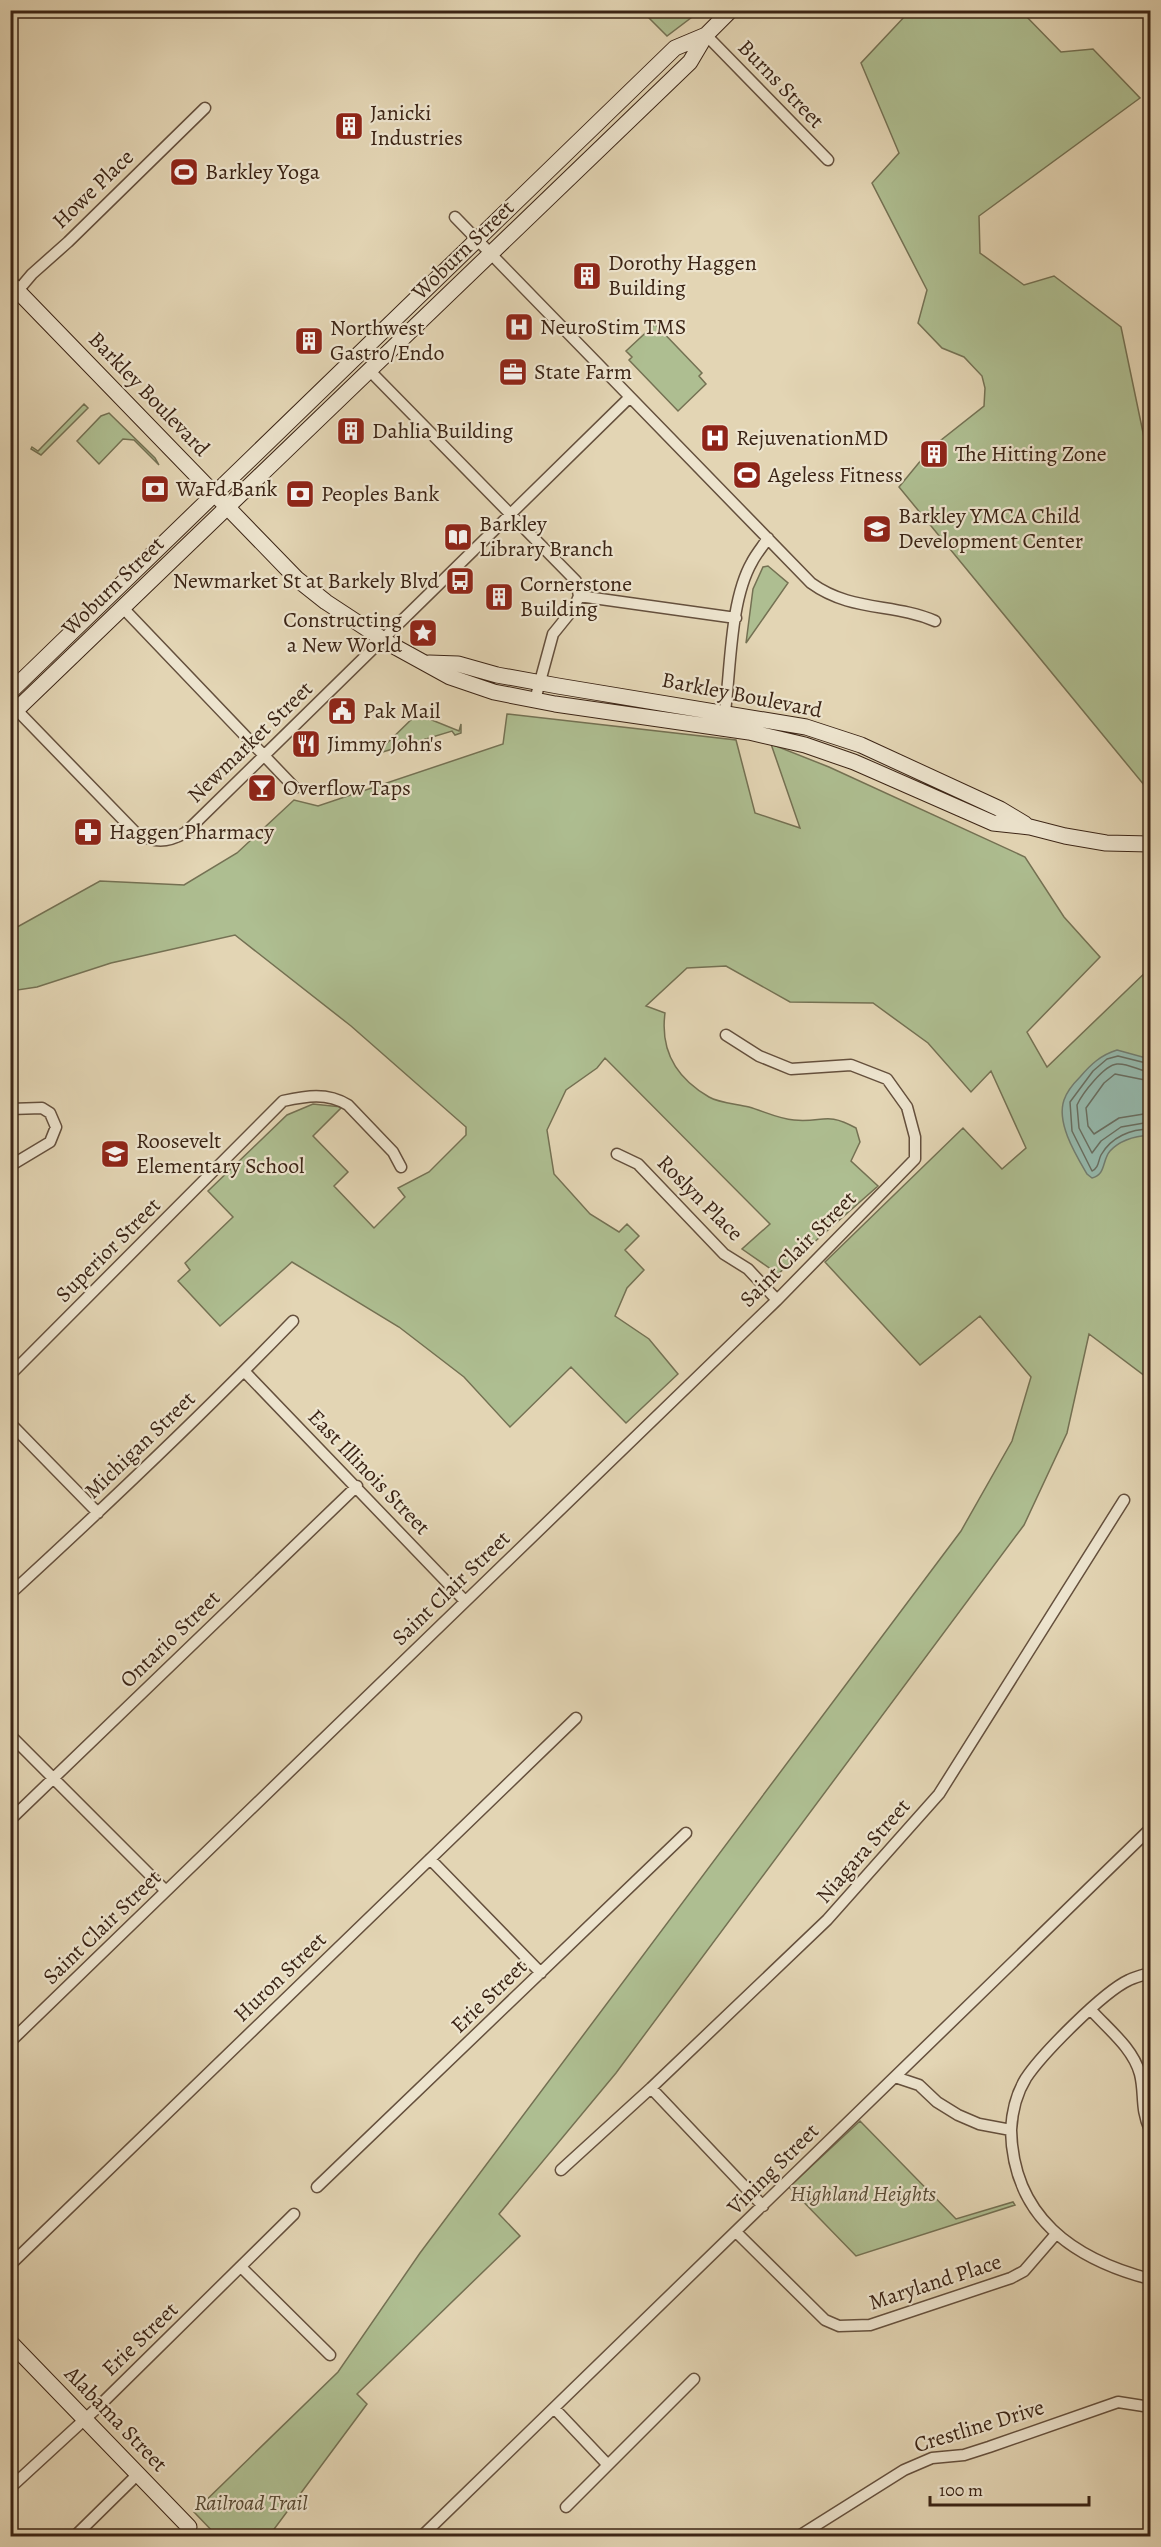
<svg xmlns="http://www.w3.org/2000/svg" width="1161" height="2547" font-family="Alegreya,serif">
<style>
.green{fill:#aebe91;stroke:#747153;stroke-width:1.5}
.water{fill:#95b9ad;stroke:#717d70;stroke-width:1.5}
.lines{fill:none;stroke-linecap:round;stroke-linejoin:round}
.shore{stroke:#686e61;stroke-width:1.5}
.street-casing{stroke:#65503d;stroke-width:13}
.secondary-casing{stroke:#3b2415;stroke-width:17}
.street{stroke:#ede4ce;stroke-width:10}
.secondary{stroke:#ede4ce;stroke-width:15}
.labels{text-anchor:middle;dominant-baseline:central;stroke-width:4.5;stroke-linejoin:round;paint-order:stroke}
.street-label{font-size:22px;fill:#3b2415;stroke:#ede4ce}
.poi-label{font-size:22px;fill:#3b2415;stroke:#ede4ce;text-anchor:start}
.park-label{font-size:22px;font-style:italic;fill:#584a34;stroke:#ede4ce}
</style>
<rect width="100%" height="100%" fill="#e3d5b4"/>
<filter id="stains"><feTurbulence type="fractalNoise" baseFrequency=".00333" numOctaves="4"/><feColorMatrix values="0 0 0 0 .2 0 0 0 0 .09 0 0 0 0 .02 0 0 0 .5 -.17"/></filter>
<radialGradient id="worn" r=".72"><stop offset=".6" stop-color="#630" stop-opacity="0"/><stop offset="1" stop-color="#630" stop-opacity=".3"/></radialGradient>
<path class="green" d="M642,11H700L667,36Z
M905,11H1021L1061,52L1093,49L1140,98L979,216L980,253L1024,285L1054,276L1121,327L1145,442L1150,446L1149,791L899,487L931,448L984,406L985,388L982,376L964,357L942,348L918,323L927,290L872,183L899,153L861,63L907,14Z
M655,324L702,373L699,376L706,384L678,411L629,360L632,357L626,351Z
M84,404L88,408L41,455L31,449L32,447L38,451Z
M109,413L155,458L159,465L134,440L123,439L99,464L77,441L101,416Z
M768,566L788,583L746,643L753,589L763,567Z
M417,714L459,731L461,724V733L455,735L452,731L376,754Z
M507,714L736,740L755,813L800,828L771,744L829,767L1025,857L1064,917L1100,957L1027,1032L1047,1067L1150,968V1377L1149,1379L1089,1334L1067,1433L1024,1525L616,2073L499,2214L520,2236L357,2394L367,2404L269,2536H217L194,2512L338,2372L420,2253L961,1531L1012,1441L1031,1377L980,1316L920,1365L825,1262L963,1128L1002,1169L1026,1148L991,1071L971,1092L928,1043L873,1003L790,1002L726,966L687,968L646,1006L665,1013C660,1051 676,1078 709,1097C719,1103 737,1104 749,1107C763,1111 779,1119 794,1120C823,1123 826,1111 856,1128L860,1142L851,1161L878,1186L778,1274L742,1249L770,1224L605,1058L597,1068L566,1090L547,1130L554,1174L590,1214L619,1232L627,1224L639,1236L625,1250L644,1270L627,1288L615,1316L649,1339L678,1374L626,1423L571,1367L510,1427L464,1377L399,1327L292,1262L220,1326L178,1281L190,1270L185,1263L233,1217L208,1191L287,1115L313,1104L342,1107L313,1136L348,1172L334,1186L374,1228L405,1197L398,1188L429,1172L466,1135V1127L351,1026L235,935L111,963L37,987L11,991L10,931L100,881L184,885L237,853L294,800L318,806L503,744Z
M860,2121L956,2219L1013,2202L1015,2205L856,2256L789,2187Z"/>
<path class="water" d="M1117,1050L1150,1059V1135C1136,1136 1120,1140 1110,1151C1102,1160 1106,1175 1092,1178L1087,1174C1076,1155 1056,1123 1064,1100C1067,1091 1074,1083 1080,1077C1091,1064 1101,1055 1117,1050Z"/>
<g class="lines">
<path class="shore" d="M1150,1064L1118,1056L1107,1059L1093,1071L1070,1102L1072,1131L1092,1171C1099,1168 1098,1161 1101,1155C1111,1137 1131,1129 1150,1129
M1150,1072C1140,1071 1128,1063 1117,1064C1104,1065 1082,1094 1077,1105L1079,1128L1092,1153L1101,1141L1121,1127L1150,1122
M1150,1081L1115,1074L1104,1083L1086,1108L1088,1126L1094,1134L1119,1118L1150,1113"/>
<g class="street-casing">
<path id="street" d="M706,35L828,160
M455,217L811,583C851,612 893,603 935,621
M10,300L32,274L68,242L205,108
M370,371L576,581L579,596L574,608L553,634L535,700
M579,596L736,618
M123,608L295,788
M10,703L136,833C155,843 166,843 185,833L630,397
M724,719C731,673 729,602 752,562C756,554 763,546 768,538
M10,1109L42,1108L50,1113L56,1127L50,1142L10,1166
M617,1154L638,1164L724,1254L748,1269L777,1300
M244,1371L465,1601
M10,1375L283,1101C306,1096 327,1092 348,1105L393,1152L401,1167
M10,1423L98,1513
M10,1594C107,1505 202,1415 293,1321
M10,1735L166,1891
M10,1820L357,1486
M430,1859L541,1973
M1091,2010C1108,2029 1133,2048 1140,2074C1145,2094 1140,2108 1150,2130
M10,2042L777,1300L915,1159V1137L907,1107L887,1079L851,1065L791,1069L759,1056L726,1035
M895,2077L919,2085L937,2102L958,2115L979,2124L1011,2130C1013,2217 1073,2259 1150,2279
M651,2088L763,2206
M1011,2130C1012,2112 1016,2094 1026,2078C1042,2054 1103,1992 1129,1980C1135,1977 1143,1975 1150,1973
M561,2170L651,2088L827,1920L939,1794L1124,1500
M317,2187L686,1833
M736,2232L825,2320L839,2326L870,2325L1011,2278L1024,2271L1056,2234
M10,2265L576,1718
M242,2268L330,2355
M554,2408L607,2464
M10,2488L96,2409L294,2214
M566,2507L694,2379
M75,2536L138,2474
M422,2536L1150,1829
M799,2536L904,2470L932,2458L964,2455L989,2447L1118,2402L1150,2407"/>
</g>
<g class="secondary-casing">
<path id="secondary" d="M10,283L297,579L326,602L390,644L450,677L494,692L555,704L749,732L805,745L854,762L993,823L1030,827L1065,836L1106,843L1150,844
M429,663L458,664L497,675L558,686L806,727L861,745L1000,809L1025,824
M10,692L675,48L706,35
M10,716L690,62L706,35L731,10
M10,2342L189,2527"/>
</g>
<use href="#street" class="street"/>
<use href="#secondary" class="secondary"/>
</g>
<defs>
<g id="building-square" transform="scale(1.5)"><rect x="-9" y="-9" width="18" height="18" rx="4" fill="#8f2418" stroke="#ede4ce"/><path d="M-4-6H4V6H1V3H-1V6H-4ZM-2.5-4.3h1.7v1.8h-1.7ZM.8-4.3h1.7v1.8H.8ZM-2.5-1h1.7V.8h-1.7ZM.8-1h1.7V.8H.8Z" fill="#fff"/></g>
<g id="stadium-square" transform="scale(1.5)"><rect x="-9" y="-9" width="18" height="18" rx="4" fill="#8f2418" stroke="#ede4ce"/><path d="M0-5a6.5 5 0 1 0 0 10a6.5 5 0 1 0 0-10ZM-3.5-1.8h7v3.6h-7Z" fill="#fff"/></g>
<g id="hospital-square" transform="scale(1.5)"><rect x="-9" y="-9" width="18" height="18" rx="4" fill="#8f2418" stroke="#ede4ce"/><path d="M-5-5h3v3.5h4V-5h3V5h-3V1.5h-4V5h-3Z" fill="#fff"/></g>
<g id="office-square" transform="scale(1.5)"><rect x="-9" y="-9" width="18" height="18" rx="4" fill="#8f2418" stroke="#ede4ce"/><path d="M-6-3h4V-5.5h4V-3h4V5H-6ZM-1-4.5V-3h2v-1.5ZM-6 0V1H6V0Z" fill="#fff"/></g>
<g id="bank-square" transform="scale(1.5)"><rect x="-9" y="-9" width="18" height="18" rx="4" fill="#8f2418" stroke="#ede4ce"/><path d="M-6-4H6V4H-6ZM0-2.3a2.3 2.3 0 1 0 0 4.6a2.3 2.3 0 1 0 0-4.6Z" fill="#fff"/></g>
<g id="school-square" transform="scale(1.5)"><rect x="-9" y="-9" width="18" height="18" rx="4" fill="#8f2418" stroke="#ede4ce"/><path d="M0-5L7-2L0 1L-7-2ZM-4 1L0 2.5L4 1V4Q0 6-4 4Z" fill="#fff"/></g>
<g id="library-square" transform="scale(1.5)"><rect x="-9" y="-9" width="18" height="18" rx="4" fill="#8f2418" stroke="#ede4ce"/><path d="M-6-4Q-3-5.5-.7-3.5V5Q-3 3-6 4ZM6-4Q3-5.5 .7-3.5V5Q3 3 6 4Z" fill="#fff"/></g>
<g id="bus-square" transform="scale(1.5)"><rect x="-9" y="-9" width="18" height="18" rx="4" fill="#8f2418" stroke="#ede4ce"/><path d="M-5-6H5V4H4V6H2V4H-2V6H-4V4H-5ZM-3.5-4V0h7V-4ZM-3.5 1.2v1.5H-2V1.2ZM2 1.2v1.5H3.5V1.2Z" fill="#fff"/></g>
<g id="sight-square" transform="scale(1.5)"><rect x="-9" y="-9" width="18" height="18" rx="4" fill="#8f2418" stroke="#ede4ce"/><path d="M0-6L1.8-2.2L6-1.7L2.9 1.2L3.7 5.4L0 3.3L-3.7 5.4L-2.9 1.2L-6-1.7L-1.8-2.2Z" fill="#fff"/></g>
<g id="civic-square" transform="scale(1.5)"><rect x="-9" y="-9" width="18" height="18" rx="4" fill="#8f2418" stroke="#ede4ce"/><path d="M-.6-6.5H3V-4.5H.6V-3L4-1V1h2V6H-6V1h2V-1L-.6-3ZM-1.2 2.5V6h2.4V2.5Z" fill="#fff"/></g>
<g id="restaurant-square" transform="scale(1.5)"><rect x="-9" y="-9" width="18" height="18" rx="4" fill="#8f2418" stroke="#ede4ce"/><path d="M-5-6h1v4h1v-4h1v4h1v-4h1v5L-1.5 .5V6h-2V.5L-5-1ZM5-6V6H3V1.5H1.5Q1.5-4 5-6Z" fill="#fff"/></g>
<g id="bar-square" transform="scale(1.5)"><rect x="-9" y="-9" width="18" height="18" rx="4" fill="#8f2418" stroke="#ede4ce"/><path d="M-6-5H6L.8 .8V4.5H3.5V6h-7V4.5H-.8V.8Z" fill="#fff"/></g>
<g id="pharmacy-square" transform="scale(1.5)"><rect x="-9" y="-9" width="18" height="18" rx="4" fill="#8f2418" stroke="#ede4ce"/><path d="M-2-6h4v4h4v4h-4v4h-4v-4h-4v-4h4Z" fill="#fff"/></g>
</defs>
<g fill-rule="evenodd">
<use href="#building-square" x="349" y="126"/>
<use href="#stadium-square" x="184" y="172"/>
<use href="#building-square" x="587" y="276"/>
<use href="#hospital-square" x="519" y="327"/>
<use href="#building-square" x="309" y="341"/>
<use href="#office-square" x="513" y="372"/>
<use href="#building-square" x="351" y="431"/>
<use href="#hospital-square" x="715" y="438"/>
<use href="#building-square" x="934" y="454"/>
<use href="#stadium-square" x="747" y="475"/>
<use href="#bank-square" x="155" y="489"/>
<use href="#bank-square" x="300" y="494"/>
<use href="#school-square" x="877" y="529"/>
<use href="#library-square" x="458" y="537"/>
<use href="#bus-square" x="460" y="581"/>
<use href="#building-square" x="499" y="597"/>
<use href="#sight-square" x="423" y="633"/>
<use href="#civic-square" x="342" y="711"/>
<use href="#restaurant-square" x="306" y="744"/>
<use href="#bar-square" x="262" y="788"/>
<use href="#pharmacy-square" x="88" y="832"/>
<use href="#school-square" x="115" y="1154"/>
</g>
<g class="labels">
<g class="street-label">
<text transform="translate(781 84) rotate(46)">Burns Street</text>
<text transform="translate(93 189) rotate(-44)">Howe Place</text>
<text transform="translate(463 250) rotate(-44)">Woburn Street</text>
<text transform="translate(149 394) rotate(46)">Barkley Boulevard</text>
<text transform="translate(113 586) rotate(-44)">Woburn Street</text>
<text transform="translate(742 695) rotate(11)">Barkley Boulevard</text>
<text transform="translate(250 742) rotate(-44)">Newmarket Street</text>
<text transform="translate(700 1198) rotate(45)">Roslyn Place</text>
<text transform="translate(798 1249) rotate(-45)">Saint Clair Street</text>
<text transform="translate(108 1250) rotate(-45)">Superior Street</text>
<text transform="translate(140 1445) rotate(-44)">Michigan Street</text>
<text transform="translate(369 1472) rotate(46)">East Illinois Street</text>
<text transform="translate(451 1588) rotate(-44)">Saint Clair Street</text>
<text transform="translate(170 1639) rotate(-44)">Ontario Street</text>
<text transform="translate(863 1851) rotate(-49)">Niagara Street</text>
<text transform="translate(102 1927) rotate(-44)">Saint Clair Street</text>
<text transform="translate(280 1977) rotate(-44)">Huron Street</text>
<text transform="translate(489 1996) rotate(-44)">Erie Street</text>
<text transform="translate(773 2169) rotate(-45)">Vining Street</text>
<text transform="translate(935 2282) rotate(-18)">Maryland Place</text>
<text transform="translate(140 2339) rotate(-44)">Erie Street</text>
<text transform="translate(116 2419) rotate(46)">Alabama Street</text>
<text transform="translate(979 2426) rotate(-17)">Crestline Drive</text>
</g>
<g class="poi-label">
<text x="370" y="113">Janicki<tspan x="370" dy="25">Industries</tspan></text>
<text x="205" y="172">Barkley Yoga</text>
<text x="608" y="263">Dorothy Haggen<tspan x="608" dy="25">Building</tspan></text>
<text x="540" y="327">NeuroStim TMS</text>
<text x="330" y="328">Northwest<tspan x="330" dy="25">Gastro/Endo</tspan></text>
<text x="534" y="372">State Farm</text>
<text x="372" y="431">Dahlia Building</text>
<text x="736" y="438">RejuvenationMD</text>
<text x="955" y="454">The Hitting Zone</text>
<text x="768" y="475">Ageless Fitness</text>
<text x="176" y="489">WaFd Bank</text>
<text x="321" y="494">Peoples Bank</text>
<text x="898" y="516">Barkley YMCA Child<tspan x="898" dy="25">Development Center</tspan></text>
<text x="479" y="524">Barkley<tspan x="479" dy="25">Library Branch</tspan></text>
<text x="439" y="581" text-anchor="end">Newmarket St at Barkely Blvd</text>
<text x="520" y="584">Cornerstone<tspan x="520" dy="25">Building</tspan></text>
<text x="402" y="620" text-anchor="end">Constructing<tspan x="402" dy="25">a New World</tspan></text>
<text x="363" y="711">Pak Mail</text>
<text x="327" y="744">Jimmy John's</text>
<text x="283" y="788">Overflow Taps</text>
<text x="109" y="832">Haggen Pharmacy</text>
<text x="136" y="1141">Roosevelt<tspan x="136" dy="25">Elementary School</tspan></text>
</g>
<g class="park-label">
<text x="863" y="2194">Highland Heights</text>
<text x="251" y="2503">Railroad Trail</text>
</g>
</g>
<rect width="1161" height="2547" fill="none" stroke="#e3d5b4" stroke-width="36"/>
<rect x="12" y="12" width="1137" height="2523" fill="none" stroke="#3b2415" stroke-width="3"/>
<rect x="18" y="18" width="1125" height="2511" fill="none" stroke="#3b2415" stroke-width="1.5"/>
<path d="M930 2496v9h159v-9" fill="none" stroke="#3b2415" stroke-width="3"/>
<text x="939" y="2496" font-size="18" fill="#3b2415" stroke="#ede4ce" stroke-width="4.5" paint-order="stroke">100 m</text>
<rect width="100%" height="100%" filter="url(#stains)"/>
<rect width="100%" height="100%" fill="url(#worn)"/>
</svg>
